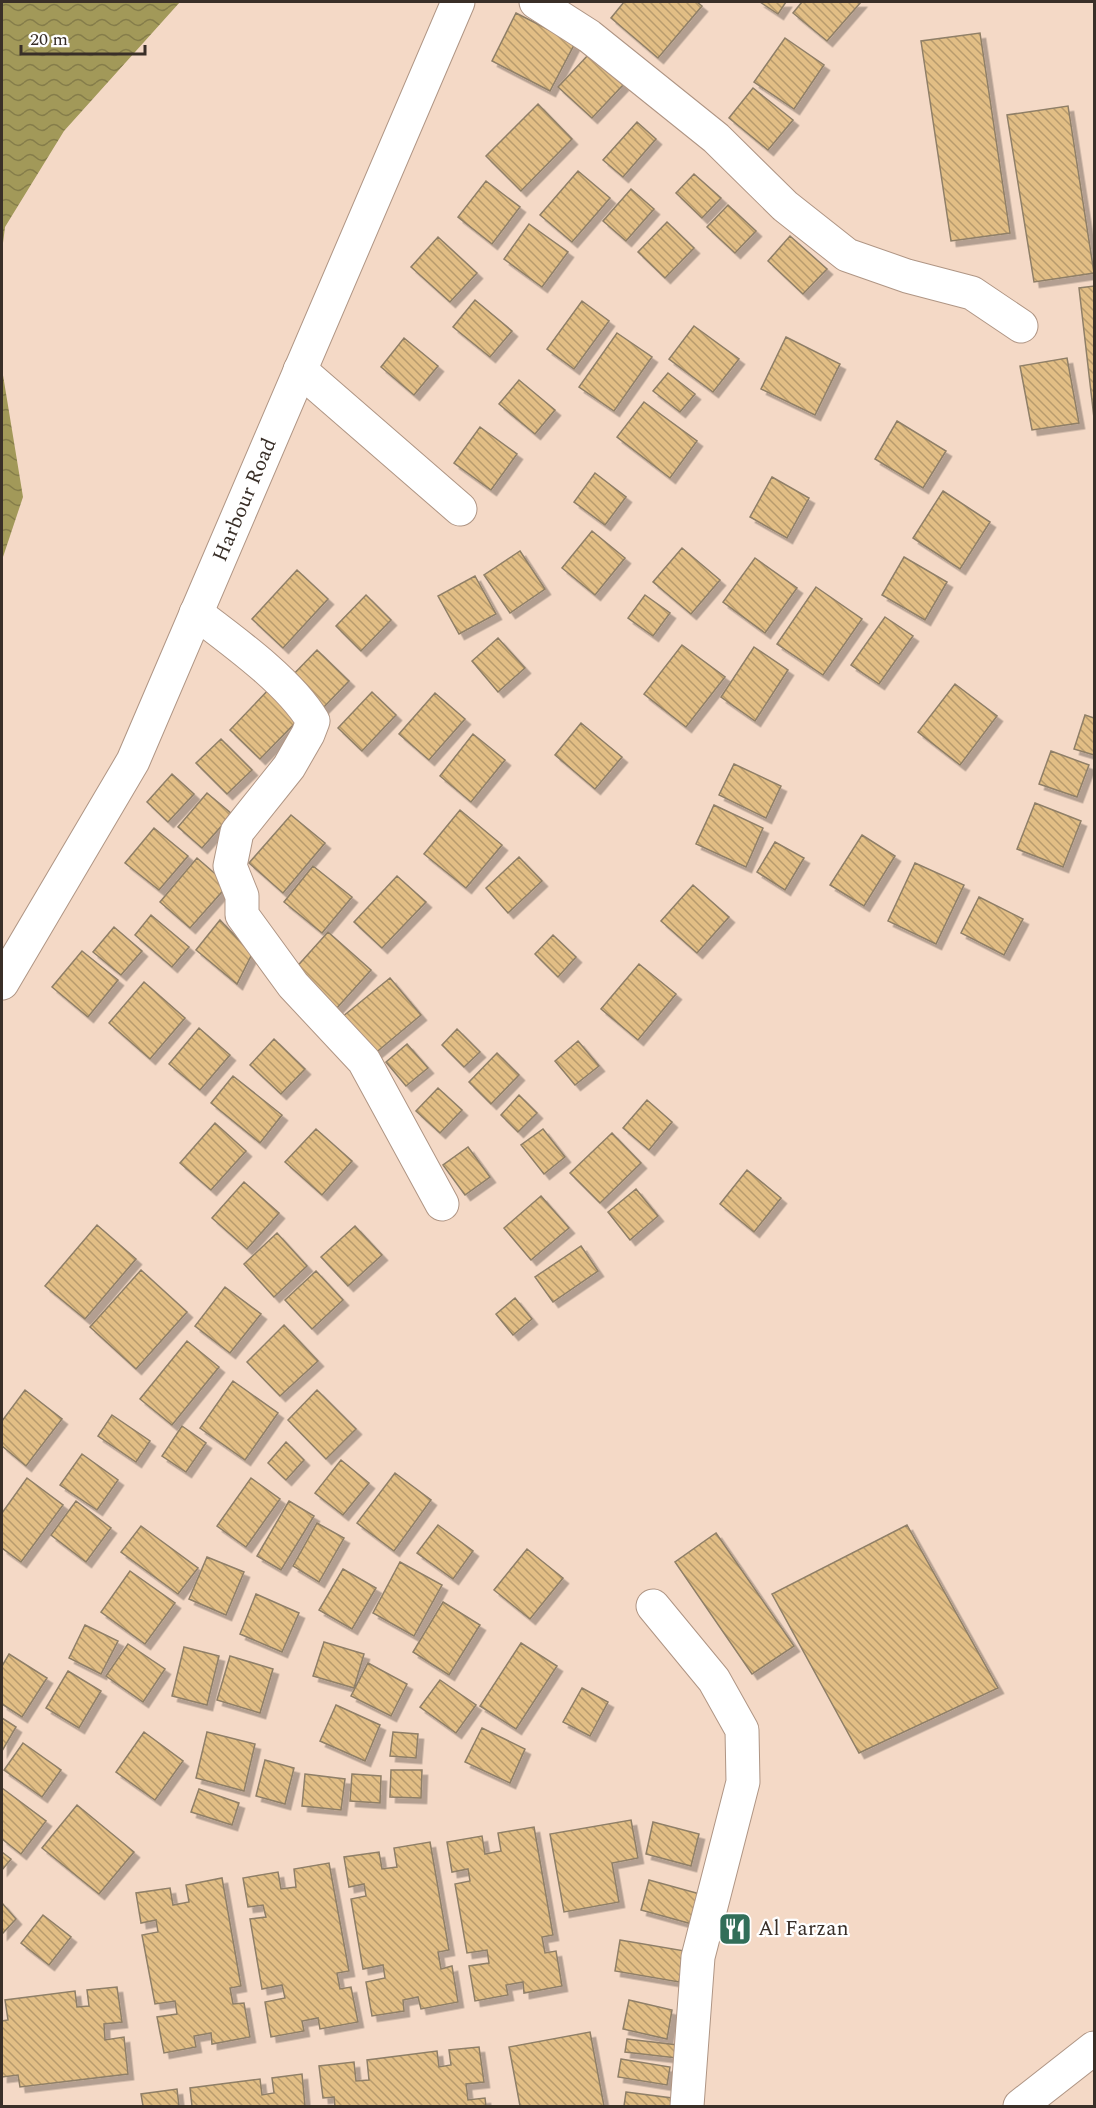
<svg xmlns="http://www.w3.org/2000/svg" width="1096" height="2108" font-family="Spectral,serif">
<style>
.water{fill:url(#water-waves)}
.building{fill:url(#building-back-hatch);stroke:#8f7f67;stroke-width:1.5;filter:url(#shadow)}
.lines{fill:none;stroke-linecap:round;stroke-linejoin:round}
.minor-casing{stroke:#af9584;stroke-width:35}
.tertiary-casing{stroke:#af9584;stroke-width:35}
.minor{stroke:#fff;stroke-width:33}
.tertiary{stroke:#fff;stroke-width:33}
.labels{text-anchor:middle;dominant-baseline:central;stroke-width:4.5;stroke-linejoin:round;paint-order:stroke}
.street-label{font-size:21px;fill:#392f28;stroke:#fff}
.poi-label{font-size:21px;fill:#392f28;stroke:#fff;text-anchor:start}
</style>
<defs>
<pattern id="water-waves" width="16" height="10" patternUnits="userSpaceOnUse" patternTransform="scale(1.5)"><rect width="16" height="10" fill="#a29959"/><path d="M0 5q4-4 8 0t8 0" fill="none" stroke="#857d4a"/></pattern>
<pattern id="building-back-hatch" width="6" height="6" patternUnits="userSpaceOnUse" patternTransform="scale(1.5)"><rect width="6" height="6" fill="#e2be85"/><path d="M-1 5l2 2M0 0l6 6M5-1l2 2" fill="none" stroke="#b89b6d"/></pattern>
<filter id="shadow"><feDropShadow dx="5.5" dy="5.5" stdDeviation="0" flood-color="#0004"/></filter>
</defs>
<rect width="100%" height="100%" fill="#f4d9c6"/>
<path class="water" d="M2,2H180L64,131L5,227L2,251Z
M2,369L23,497L2,560Z"/>
<path class="building" d="M624,2H697L702,6L658,58L611,18Z
M760,2H786L778,14Z
M802,2H861L827,41L793,13Z
M516,13L575,43L550,91L492,61Z
M980,33L1010,233L951,241L921,41Z
M785,38L824,65L794,109L754,82Z
M589,54L623,85L592,118L558,87Z
M753,88L793,120L768,150L729,118Z
M538,104L572,139L521,191L486,156Z
M1068,106L1094,273L1034,282L1007,115Z
M637,122L656,139L623,177L603,160Z
M578,171L610,198L572,242L540,215Z
M694,174L721,198L702,218L676,193Z
M486,181L520,207L492,244L458,217Z
M631,189L654,209L626,241L603,221Z
M728,205L756,231L735,253L707,227Z
M667,222L694,248L665,278L638,252Z
M529,224L568,252L542,287L504,259Z
M790,236L827,269L803,294L768,261Z
M438,237L477,273L450,302L411,267Z
M1094,286V418L1079,288Z
M475,300L512,331L490,357L453,327Z
M582,301L609,321L574,369L547,349Z
M694,326L739,359L713,392L669,359Z
M617,333L652,357L614,411L579,387Z
M786,337L840,364L815,415L761,389Z
M404,338L438,366L414,395L381,367Z
M1067,358L1079,423L1032,430L1020,366Z
M668,373L695,394L680,412L653,391Z
M519,380L555,410L535,434L499,404Z
M644,402L697,441L670,478L617,437Z
M897,421L946,451L923,488L875,459Z
M480,427L517,454L491,490L454,463Z
M595,473L626,497L605,525L574,502Z
M772,477L809,498L787,538L750,517Z
M943,491L990,522L960,569L913,538Z
M592,531L625,558L595,595L562,568Z
M682,548L720,580L691,614L653,582Z
M520,551L545,589L510,613L484,575Z
M904,557L947,582L925,620L882,595Z
M755,558L797,588L765,633L723,602Z
M297,570L328,599L283,648L252,619Z
M475,576L496,614L459,634L438,596Z
M816,587L862,619L823,675L777,644Z
M366,595L391,620L361,651L336,626Z
M645,595L670,613L653,636L628,618Z
M885,617L913,636L879,684L851,665Z
M498,638L525,668L498,692L472,661Z
M682,645L725,677L686,727L644,694Z
M754,647L788,670L755,721L721,697Z
M317,650L349,681L322,709L289,679Z
M955,684L997,716L960,765L918,732Z
M271,687L301,717L260,759L230,730Z
M372,692L396,715L362,751L338,728Z
M435,693L465,719L429,760L399,734Z
M1085,715L1094,718V755L1074,749Z
M581,723L622,757L595,789L555,755Z
M473,734L505,760L471,802L440,776Z
M221,739L252,770L227,794L196,763Z
M1051,751L1089,765L1077,797L1039,784Z
M734,764L781,786L766,818L719,795Z
M172,774L194,794L168,822L147,802Z
M207,793L232,814L202,848L178,827Z
M1035,803L1081,821L1063,867L1017,849Z
M714,805L763,828L746,867L696,844Z
M460,810L502,845L466,888L424,854Z
M291,815L325,843L283,893L249,863Z
M154,828L188,856L159,890L125,863Z
M862,835L895,856L864,906L830,885Z
M775,842L804,858L785,890L757,872Z
M519,857L542,881L508,913L486,888Z
M197,858L228,885L190,928L160,902Z
M915,863L964,885L936,944L888,921Z
M313,866L352,897L322,933L284,902Z
M397,876L426,902L382,948L354,922Z
M693,885L729,917L697,953L661,921Z
M979,897L1023,919L1004,955L961,933Z
M151,915L189,947L172,967L135,935Z
M220,920L252,954L237,984L196,950Z
M114,927L142,951L121,975L93,952Z
M328,932L371,970L336,1009L293,971Z
M553,935L576,957L558,977L535,954Z
M82,951L118,980L88,1017L52,987Z
M639,964L676,994L638,1040L601,1009Z
M390,978L421,1015L373,1055L342,1017Z
M144,982L185,1018L150,1059L109,1023Z
M199,1028L230,1055L200,1090L169,1064Z
M457,1029L480,1052L464,1067L442,1045Z
M274,1039L305,1069L281,1094L250,1065Z
M578,1041L599,1066L575,1085L555,1061Z
M407,1044L428,1068L406,1086L386,1062Z
M497,1053L519,1075L491,1104L469,1082Z
M233,1076L282,1115L260,1143L211,1103Z
M438,1088L462,1110L440,1133L416,1111Z
M519,1095L537,1113L518,1132L501,1115Z
M647,1100L672,1122L649,1150L623,1128Z
M215,1123L246,1151L211,1190L180,1163Z
M316,1129L352,1161L322,1195L285,1162Z
M543,1129L565,1157L544,1174L521,1145Z
M612,1133L641,1163L600,1203L570,1173Z
M468,1147L490,1177L465,1195L443,1165Z
M747,1170L781,1198L754,1232L720,1204Z
M244,1182L279,1213L247,1249L212,1218Z
M636,1189L658,1216L630,1240L608,1212Z
M541,1196L569,1228L531,1260L504,1228Z
M97,1225L136,1259L85,1319L45,1286Z
M355,1226L382,1255L348,1286L321,1257Z
M277,1233L307,1266L274,1297L244,1264Z
M581,1246L598,1271L553,1302L535,1277Z
M141,1270L187,1312L136,1369L90,1327Z
M316,1271L343,1300L312,1329L285,1300Z
M225,1287L261,1314L230,1353L195,1326Z
M515,1298L532,1319L513,1335L496,1314Z
M284,1325L318,1361L280,1396L247,1362Z
M187,1341L219,1367L172,1425L140,1399Z
M233,1381L278,1413L245,1460L200,1428Z
M25,1390L62,1419L26,1466L2,1446V1421Z
M317,1390L356,1429L326,1459L288,1420Z
M112,1415L150,1441L136,1462L98,1436Z
M182,1426L206,1443L186,1472L162,1456Z
M286,1442L304,1460L286,1480L268,1463Z
M82,1454L118,1480L97,1510L60,1485Z
M341,1460L369,1483L343,1515L315,1493Z
M395,1473L431,1500L394,1551L357,1523Z
M27,1478L63,1505L21,1562L2,1548V1513Z
M251,1478L280,1499L246,1547L217,1526Z
M76,1501L111,1528L86,1562L51,1535Z
M289,1501L314,1516L281,1570L257,1556Z
M317,1523L344,1538L319,1582L293,1566Z
M438,1525L473,1551L453,1579L417,1553Z
M907,1525L998,1688L859,1753L772,1594Z
M141,1526L198,1568L178,1594L121,1552Z
M716,1533L794,1646L752,1674L675,1562Z
M527,1549L563,1578L530,1619L494,1590Z
M207,1557L244,1572L226,1615L189,1599Z
M400,1562L442,1585L414,1636L373,1613Z
M343,1569L376,1588L352,1629L319,1610Z
M130,1571L175,1603L145,1644L101,1612Z
M256,1594L299,1613L282,1652L240,1634Z
M443,1602L480,1625L449,1675L413,1652Z
M85,1625L118,1641L101,1674L69,1658Z
M324,1642L364,1654L354,1688L313,1676Z
M521,1643L557,1666L516,1729L480,1706Z
M128,1644L165,1669L143,1702L106,1676Z
M184,1647L219,1656L207,1705L172,1696Z
M9,1654L47,1678L22,1717L2,1704V1666Z
M230,1656L273,1669L260,1713L217,1700Z
M368,1663L407,1684L391,1716L351,1696Z
M68,1671L101,1691L79,1728L46,1708Z
M440,1680L476,1705L456,1733L420,1707Z
M582,1688L608,1702L590,1736L563,1722Z
M336,1705L380,1725L365,1761L320,1741Z
M2,1718L16,1727L2,1751Z
M482,1728L525,1749L510,1783L465,1762Z
M144,1732L183,1761L155,1800L116,1772Z
M207,1732L255,1744L244,1791L196,1778Z
M393,1732L418,1734L416,1758L390,1756Z
M23,1743L61,1770L42,1797L4,1770Z
M265,1760L294,1768L285,1804L256,1796Z
M391,1770H422L421,1798L390,1797Z
M305,1774L345,1779L341,1810L302,1806Z
M352,1774L381,1776L380,1803L350,1801Z
M2,1788L46,1821L21,1854L2,1839Z
M199,1789L239,1803L232,1825L191,1812Z
M77,1805L134,1852L99,1894L42,1848Z
M631,1820L638,1858L612,1863L619,1902L564,1912L550,1834Z
M653,1822L699,1834L691,1866L646,1854Z
M534,1827L553,1935L542,1937L545,1953L556,1951L562,1986L524,1993L523,1982L506,1985L508,1995L475,2001L469,1966L489,1963L487,1950L467,1953L455,1884L470,1881L468,1869L452,1872L447,1842L482,1836L485,1854L501,1851L498,1833Z
M430,1842L449,1950L438,1952L441,1969L452,1966L458,2002L421,2009L418,1997L403,2000L404,2011L372,2016L366,1982L385,1978L383,1965L363,1969L351,1899L366,1896L364,1884L349,1887L344,1857L379,1852L382,1869L397,1867L394,1848Z
M2,1852L11,1859L2,1870Z
M329,1863L349,1971L337,1973L340,1989L351,1987L358,2022L320,2029L318,2018L302,2021L304,2031L271,2037L265,2002L285,1998L282,1985L262,1989L250,1919L266,1917L263,1905L248,1907L243,1878L278,1872L281,1889L296,1887L294,1869Z
M222,1878L241,1986L230,1988L233,2004L244,2003L250,2037L212,2044L211,2033L194,2036L196,2047L164,2053L157,2017L177,2014L175,2001L155,2004L142,1935L158,1932L156,1920L141,1923L136,1893L170,1888L173,1905L189,1902L186,1885Z
M649,1880L700,1894L692,1924L641,1910Z
M2,1903L16,1919L2,1934Z
M43,1915L71,1937L49,1965L21,1943Z
M620,1940L685,1951L679,1982L615,1971Z
M117,1987L122,2022L104,2024L105,2040L124,2037L128,2074L20,2087L18,2075L2,2077V2021L8,2020L5,2000L75,1991L77,2007L89,2006L87,1990Z
M629,2000L672,2010L667,2039L623,2029Z
M590,2032L604,2106H520L509,2047Z
M627,2039L678,2045L677,2058L625,2052Z
M479,2047L484,2082L466,2084L468,2100L485,2098L486,2106H335L334,2097L323,2098L319,2066L354,2062L356,2081L369,2080L367,2060L437,2051L439,2067L451,2065L449,2050Z
M621,2059L670,2067L667,2085L618,2077Z
M302,2074L305,2106H192L190,2088L260,2079L262,2095L274,2093L272,2078Z
M177,2089L179,2106H143L141,2094Z
M626,2092L672,2098L671,2106H624Z"/>
<g class="lines">
<g class="minor-casing">
<path id="minor" d="M536,2L589,36L716,138L785,206L847,255L907,276L972,293L1021,326
M300,370L460,509
M196,613C233,641 290,682 313,721L308,734L289,767L237,832L230,866L242,896V915L293,985L364,1061L442,1204
M653,1606L714,1680L742,1730L743,1782L698,1957L687,2106
M1020,2106L1094,2048"/>
</g>
<g class="tertiary-casing">
<path id="tertiary" d="M2,983L133,761L458,2"/>
</g>
<use href="#minor" class="minor"/>
<use href="#tertiary" class="tertiary"/>
</g>
<defs>
<g id="restaurant-square" transform="scale(1.725)"><rect x="-9" y="-9" width="18" height="18" rx="4" fill="#326e59" stroke="#fff"/><path d="M-5-6h1v4h1v-4h1v4h1v-4h1v5L-1.5 .5V6h-2V.5L-5-1ZM5-6V6H3V1.5H1.5Q1.5-4 5-6Z" fill="#fff"/></g>
</defs>
<g fill-rule="evenodd">
<use href="#restaurant-square" x="735" y="1929"/>
</g>
<g class="labels">
<g class="street-label">
<text transform="translate(245 500) rotate(-67)">Harbour Road</text>
</g>
<g class="poi-label">
<text x="758" y="1929">Al Farzan</text>
</g>
</g>
<rect width="1096" height="2108" fill="none" stroke="#392f28" stroke-width="6"/>
<path d="M21 45v9h124v-9" fill="none" stroke="#392f28" stroke-width="3"/>
<text x="30" y="45" font-size="18" fill="#392f28" stroke="#ffffff" stroke-width="4.5" paint-order="stroke">20 m</text>
</svg>
